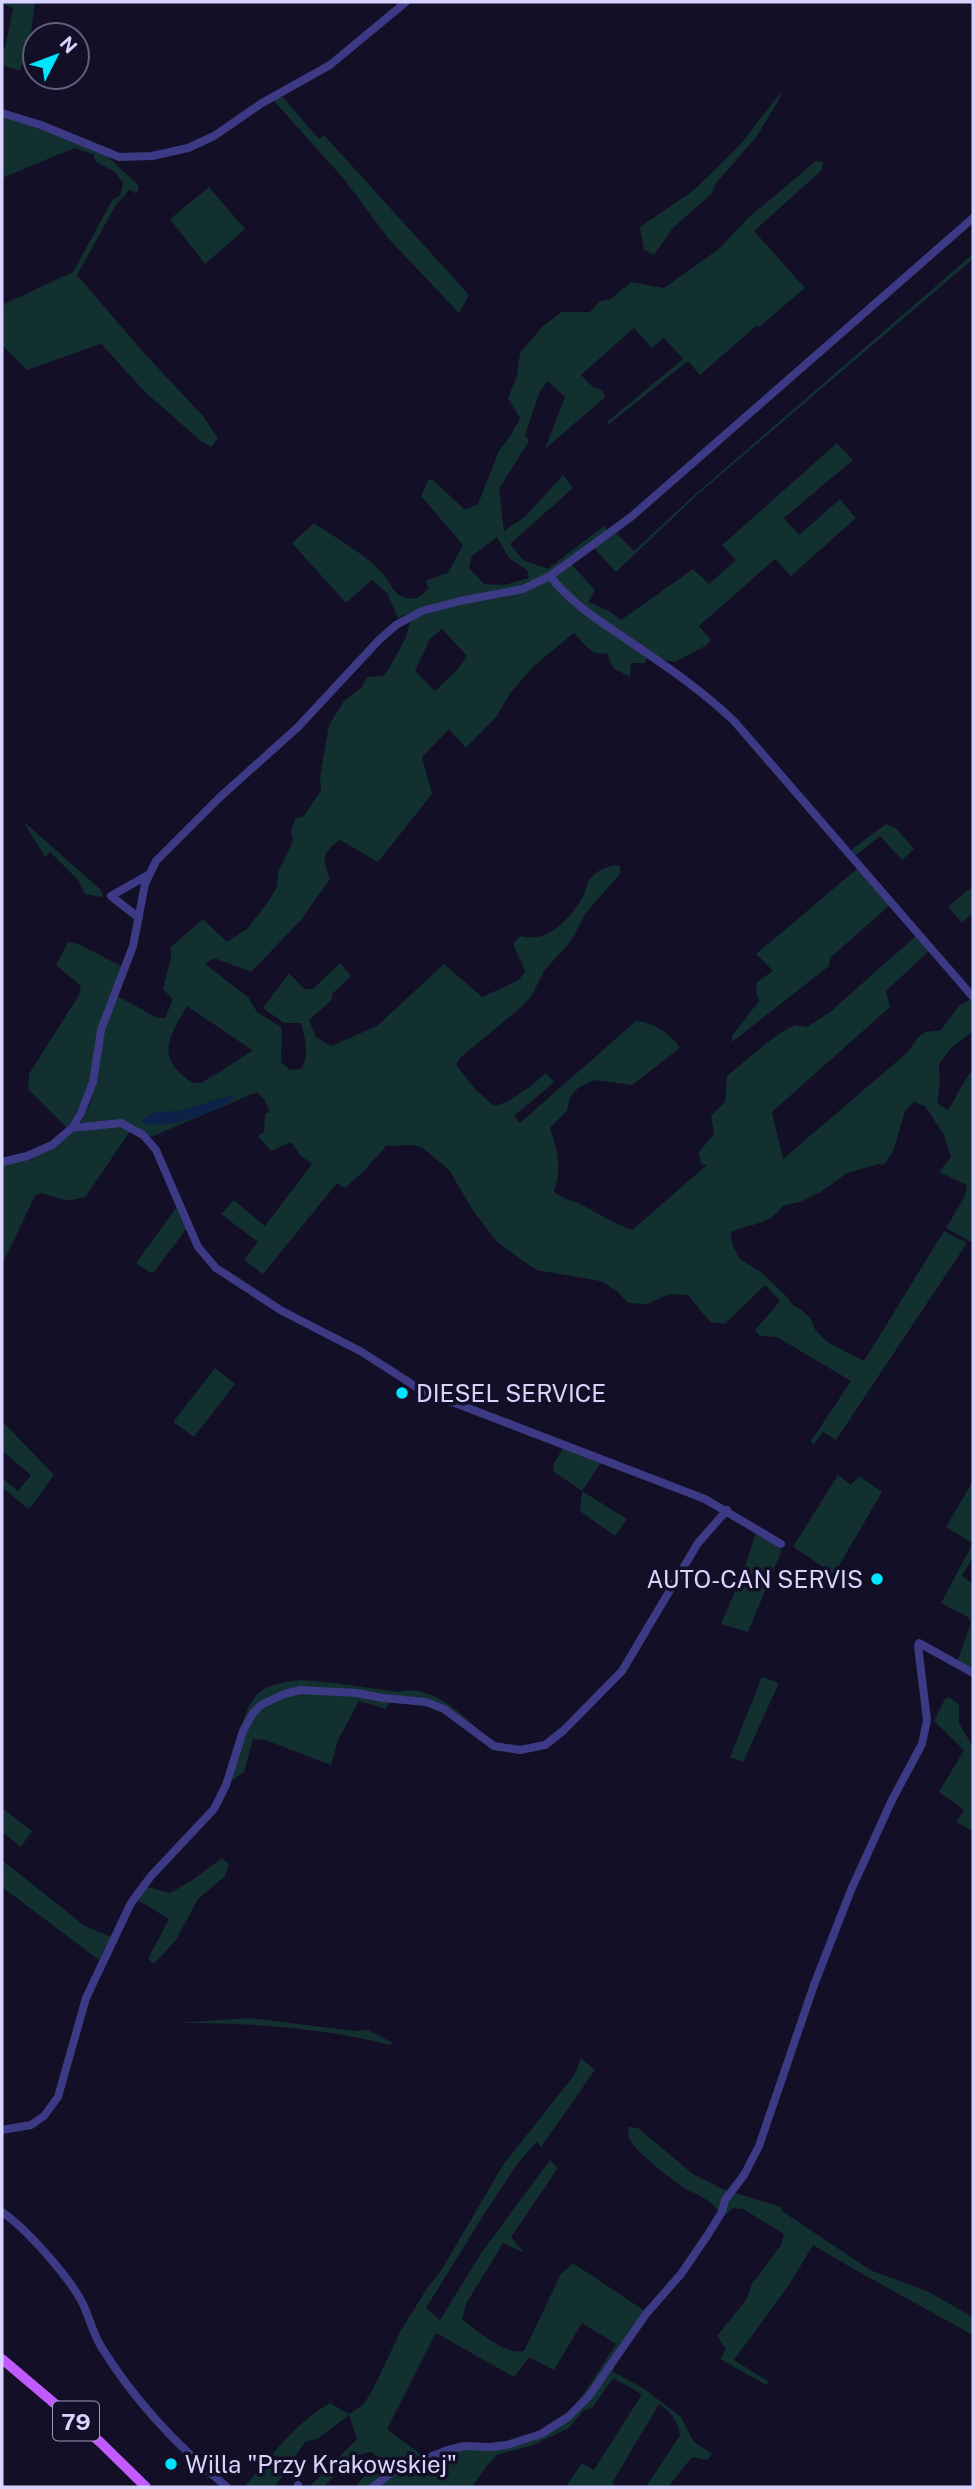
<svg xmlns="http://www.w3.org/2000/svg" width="975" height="2489" font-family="'Public Sans',sans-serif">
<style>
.green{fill:#12302f;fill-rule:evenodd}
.water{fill:#0c2248}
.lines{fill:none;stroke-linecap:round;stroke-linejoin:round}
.minor{stroke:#3d3a85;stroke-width:8}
.major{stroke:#c25bff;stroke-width:10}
.poi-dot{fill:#00e5ff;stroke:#130f26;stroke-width:2.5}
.labels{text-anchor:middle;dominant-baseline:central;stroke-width:7;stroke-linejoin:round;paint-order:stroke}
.shield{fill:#130f26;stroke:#9e99be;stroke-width:2}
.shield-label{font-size:23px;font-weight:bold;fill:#d9d4ff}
.poi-label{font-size:24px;fill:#d9d4ff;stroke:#130f26;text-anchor:start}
</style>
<rect width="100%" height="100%" fill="#130f26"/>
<path class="green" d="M2,2H35L30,41L20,71L2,65V48H5L13,8L2,4Z
M781,92L780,98L757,136L716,183L711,194L673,228L654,255L644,250L640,227L694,190L740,145Z
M281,95L319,139L324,135L469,295L459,313L388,238L344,179L273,100Z
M2,117L49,131L107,156L139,186L136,194L130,189L116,205L77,275L143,352L203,416L218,438L211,447L201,441L145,392L104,347L103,343L27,370L2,345V305L73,272L113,199L120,196L123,183L115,172L96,162L93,154L74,148L2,178Z
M816,161L823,162L822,170L754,231L805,288L759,327L756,326L700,375L688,361L609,424L607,422L683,359L664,338L652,348L634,328L581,375L593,387L603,391L605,397L545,449L565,397L548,381L540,391L525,435L529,441L499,489L504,531L525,517L563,475L573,488L510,544L523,560L548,569L604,526L608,531C584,548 553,577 526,585C483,598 439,599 398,618L387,593L372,580L346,603L292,543L314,523C337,539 366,554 384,575C391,584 394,595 406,598C416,601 422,595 429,588L425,581L448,573L463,545L421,496L429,479L433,480L465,510L478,504L499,451L511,435L520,418L508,398L517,376L520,353L543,326L562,312H590L600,301L611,299L631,282L664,288L719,249L748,218ZM497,537L509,558L527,570L529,578L504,585L484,584L469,568L472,556Z
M209,187L245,229L205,264L170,219Z
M973,254V259L696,496L616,572L594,548L616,533L634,551L691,498Z
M837,443L853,460L784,518L799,535L840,499L856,518L791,576L775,559L699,626L711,640L707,645L675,662L647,657L645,663H631L630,677L613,668L607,653C591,657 584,643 574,633L535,665L511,692L496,717L466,748L449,729L422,757L432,794L378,862L340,840C321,854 322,857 330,879L301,920L251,972L214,958L205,964L248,997L257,1012L282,1028L281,1062L290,1070L301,1069C310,1055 305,1038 301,1023H284L263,1008L289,973L304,989H313L340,963L351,976L332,994V1000L309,1020L316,1037L331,1046L377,1026L444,964L482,997L519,980L525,971L513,944L520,936C549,944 572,917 584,894C586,889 587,883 590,879C598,869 608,866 619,865L621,873L585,914L571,941L544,971L531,997L518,1010L461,1057L456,1065L475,1089L494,1106C510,1103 534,1084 546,1073L554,1082L514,1116L520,1123L636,1021C654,1023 670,1033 680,1048L632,1085L594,1080L578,1088L570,1097L567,1111L550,1128C558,1152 562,1168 554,1192C563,1199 571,1200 580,1204C598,1213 613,1223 632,1230L707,1165L701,1164L699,1152L714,1134L711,1116L725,1102L727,1076C741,1065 780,1029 796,1025C797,1025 806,1027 807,1027L829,1013L917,935L930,950L886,991L890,1007L772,1112L783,1159L909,1051C918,1036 921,1030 940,1031L959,1006L972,999L973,1031L950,1049L939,1064L940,1083L937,1103L948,1110C955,1100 966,1076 973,1070V1243L946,1228L965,1196L967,1185L939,1172L951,1157L944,1135L925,1106L914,1102L905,1111L894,1149L884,1165L879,1164L847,1173L819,1193L800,1202L782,1206C770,1226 749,1223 731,1232L732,1244L740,1259L762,1273L786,1296L794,1306L802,1310L810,1318L816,1331L829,1343L864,1361L944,1231L967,1243L836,1440L823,1432L813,1445L811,1441L851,1381L777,1337L760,1336L755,1330L780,1301L765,1285L725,1324L710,1322L688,1295L670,1294L647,1304L628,1303L617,1291L600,1281L536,1270L497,1242L474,1212L449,1170L423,1148L412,1145L386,1146L364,1171L345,1188L337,1183L263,1274L244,1260L258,1242L221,1214L234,1200L265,1226L312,1164L301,1156L291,1142L271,1151L258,1136L264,1132L265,1114L270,1112L264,1099L257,1092L151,1137C120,1115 116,1120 80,1125L91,1102L104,1031L117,996L158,1018H165L173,999L163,989L171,957V947L203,919L227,942L247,929L268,902L277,887L278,872L293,841L291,829L296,818L303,817L321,791L320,777L329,725L344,701L362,687L367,677L384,676C388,671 402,645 405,639C408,632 408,624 413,619C428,606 495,599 518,592C536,586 554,573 571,564L595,590L588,602L609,611L621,620L693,569L709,584L736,560L722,545ZM442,629L467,656L458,669L435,691L415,671L430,639ZM187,1006L252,1050V1051C244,1056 205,1082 200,1083C192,1084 187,1079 181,1074C156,1051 174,1030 187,1006Z
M23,821L101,890L103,897L85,894L79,881L50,852L45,857Z
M886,824L896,828L914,849L902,860L880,836L856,855L851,850Z
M858,868L890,905L830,958L829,966L732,1042V1036L759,1001L756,991L757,982L773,971L756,954Z
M973,886V913L962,923L948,907Z
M68,942L78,944L123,967L99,1028L93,1075L86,1096L67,1128L28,1089L29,1074L79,995L81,986L56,965Z
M117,1125L131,1130L86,1196C66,1204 60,1198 41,1193L35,1196L2,1265V1165L49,1151L71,1133Z
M178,1205L187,1228L154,1272H149L136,1263Z
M215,1368L235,1384L194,1437L173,1422Z
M2,1421L54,1475L31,1507L27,1508L2,1487V1478L18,1491L31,1475L2,1451Z
M563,1448L603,1460L582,1491L627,1519L615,1536L580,1511L582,1491L554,1472L553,1465Z
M838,1475L851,1485L859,1476L882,1492L834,1574L793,1547Z
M973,1481V1557L962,1576L973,1584V1670L957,1662L971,1623L968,1617L941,1603L973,1543L946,1527Z
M756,1532L782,1550L748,1632L721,1624L744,1570Z
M762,1677L779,1683L743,1762L730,1757Z
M301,1680L335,1683L398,1692C434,1683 466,1718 489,1740L443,1704L426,1700L318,1688L267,1699L239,1735C251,1693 257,1685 301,1680Z
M308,1692L355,1695L390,1702L386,1709L359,1701L338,1740L331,1765L265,1740L253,1739L244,1772L230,1782C239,1754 243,1714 275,1701C285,1696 297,1695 308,1692Z
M949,1697L959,1705V1723L973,1747V1831L956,1822L964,1810L939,1792L964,1750L934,1721L945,1699Z
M2,1808L32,1831L21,1847L2,1832Z
M222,1858L229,1864L225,1876L198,1899L176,1940L154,1964L148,1959L169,1919L136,1899L144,1886L170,1893L191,1881Z
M2,1860L85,1926L111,1937L99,1960L2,1887Z
M249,2018L355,2031L368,2030L393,2043L389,2045C320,2027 250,2023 179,2023Z
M581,2058L595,2070L541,2147L537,2141L515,2167L481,2219L426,2308L440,2320L482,2252L550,2160L558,2168L511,2237L524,2253L503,2243L466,2304L462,2319C477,2331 505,2355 524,2351L561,2274L573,2263L645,2311L614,2366L613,2372L643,2388L681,2417L693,2441L712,2454L707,2460L692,2457L668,2487H646L680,2435C677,2420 672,2413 659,2404L612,2483L616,2487H566L582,2463L594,2470L642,2394L613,2378L592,2408L584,2410L569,2428L531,2446L498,2454L486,2467L472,2487H355L378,2459L372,2452C350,2453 338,2472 324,2487L311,2485L357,2439L349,2415L317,2439L305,2442L275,2487H244C271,2457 295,2423 330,2403L349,2414L364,2404L373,2389L401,2330L426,2290L442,2269L503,2165L575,2074ZM582,2323L616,2344C603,2363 586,2394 570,2410C533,2446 472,2448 423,2456L387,2429L436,2333L514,2377L529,2357L554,2370Z
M628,2127L638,2128L693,2174L723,2189L781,2207L782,2211L870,2270L929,2292L969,2315L973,2319V2335C920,2305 866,2277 813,2245L789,2285L734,2360L769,2382L766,2385L720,2359L726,2349L717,2336L746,2300L752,2284L781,2245L784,2234L743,2209L733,2208L722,2218C715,2200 698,2196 683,2187C671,2179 634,2151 629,2138C628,2134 628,2130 628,2127Z"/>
<path class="water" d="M236,1094C231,1109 158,1133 142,1122L143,1119L155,1112L178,1111Z"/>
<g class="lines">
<path class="minor" d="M2,113L41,125L119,157L152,156L188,148L214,136L262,103L330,65L406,2
M550,576C572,604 597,619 626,639C663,664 702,690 734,721L973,997
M139,918L111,896L148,875
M72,1128L121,1123L143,1135L156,1150L198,1247L216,1268L282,1311L362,1352L421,1390L705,1499L781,1544
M2,1162L27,1156L52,1145L72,1128L81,1113L93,1082L101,1030L133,946L145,884L156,861L219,798L298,727L379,640L396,625L422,611L460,601L523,589L550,576L631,517L973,218
M2,2130L31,2125L44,2116L58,2097L86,1998L131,1903L151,1876L214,1809L226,1785L243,1731L253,1713L261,1705L284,1694L301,1690L356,1693L383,1698L426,1702L444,1709L494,1746L520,1750L545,1745L563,1731L622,1671L698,1543L727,1510
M2,2212C26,2228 70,2278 83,2304C90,2319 93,2334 102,2348C136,2403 178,2447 227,2487
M297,2487L298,2485
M373,2487L395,2470L448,2450L464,2446L490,2447L507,2445L541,2434L568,2417L589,2396L646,2314L681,2274L707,2236L722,2212L725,2200L744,2175L759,2146L814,1985L851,1890L892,1800L922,1744L927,1720L918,1646L919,1643L973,1673"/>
<path class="major" d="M2,2359L100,2442L146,2487"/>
</g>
<g class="poi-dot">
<circle cx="402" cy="1393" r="7"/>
<circle cx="877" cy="1579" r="7"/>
<circle cx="171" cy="2464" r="7"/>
</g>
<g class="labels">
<rect class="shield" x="53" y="2401.5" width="46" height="39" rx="5"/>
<g class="shield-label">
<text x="76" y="2421">79</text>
</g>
<g class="poi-label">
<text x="416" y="1393">DIESEL SERVICE</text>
<text x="863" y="1579" text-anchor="end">AUTO-CAN SERVIS</text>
<text x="185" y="2464">Willa "Przy Krakowskiej"</text>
</g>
</g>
<rect width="975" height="2489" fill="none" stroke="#d9d4ff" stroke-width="7"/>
<g transform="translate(56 56) rotate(48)"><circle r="33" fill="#130f26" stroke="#625e7d" stroke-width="2"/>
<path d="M0-5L12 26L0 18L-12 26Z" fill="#00e5ff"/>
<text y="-10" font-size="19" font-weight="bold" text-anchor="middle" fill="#d9d4ff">N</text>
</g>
</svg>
